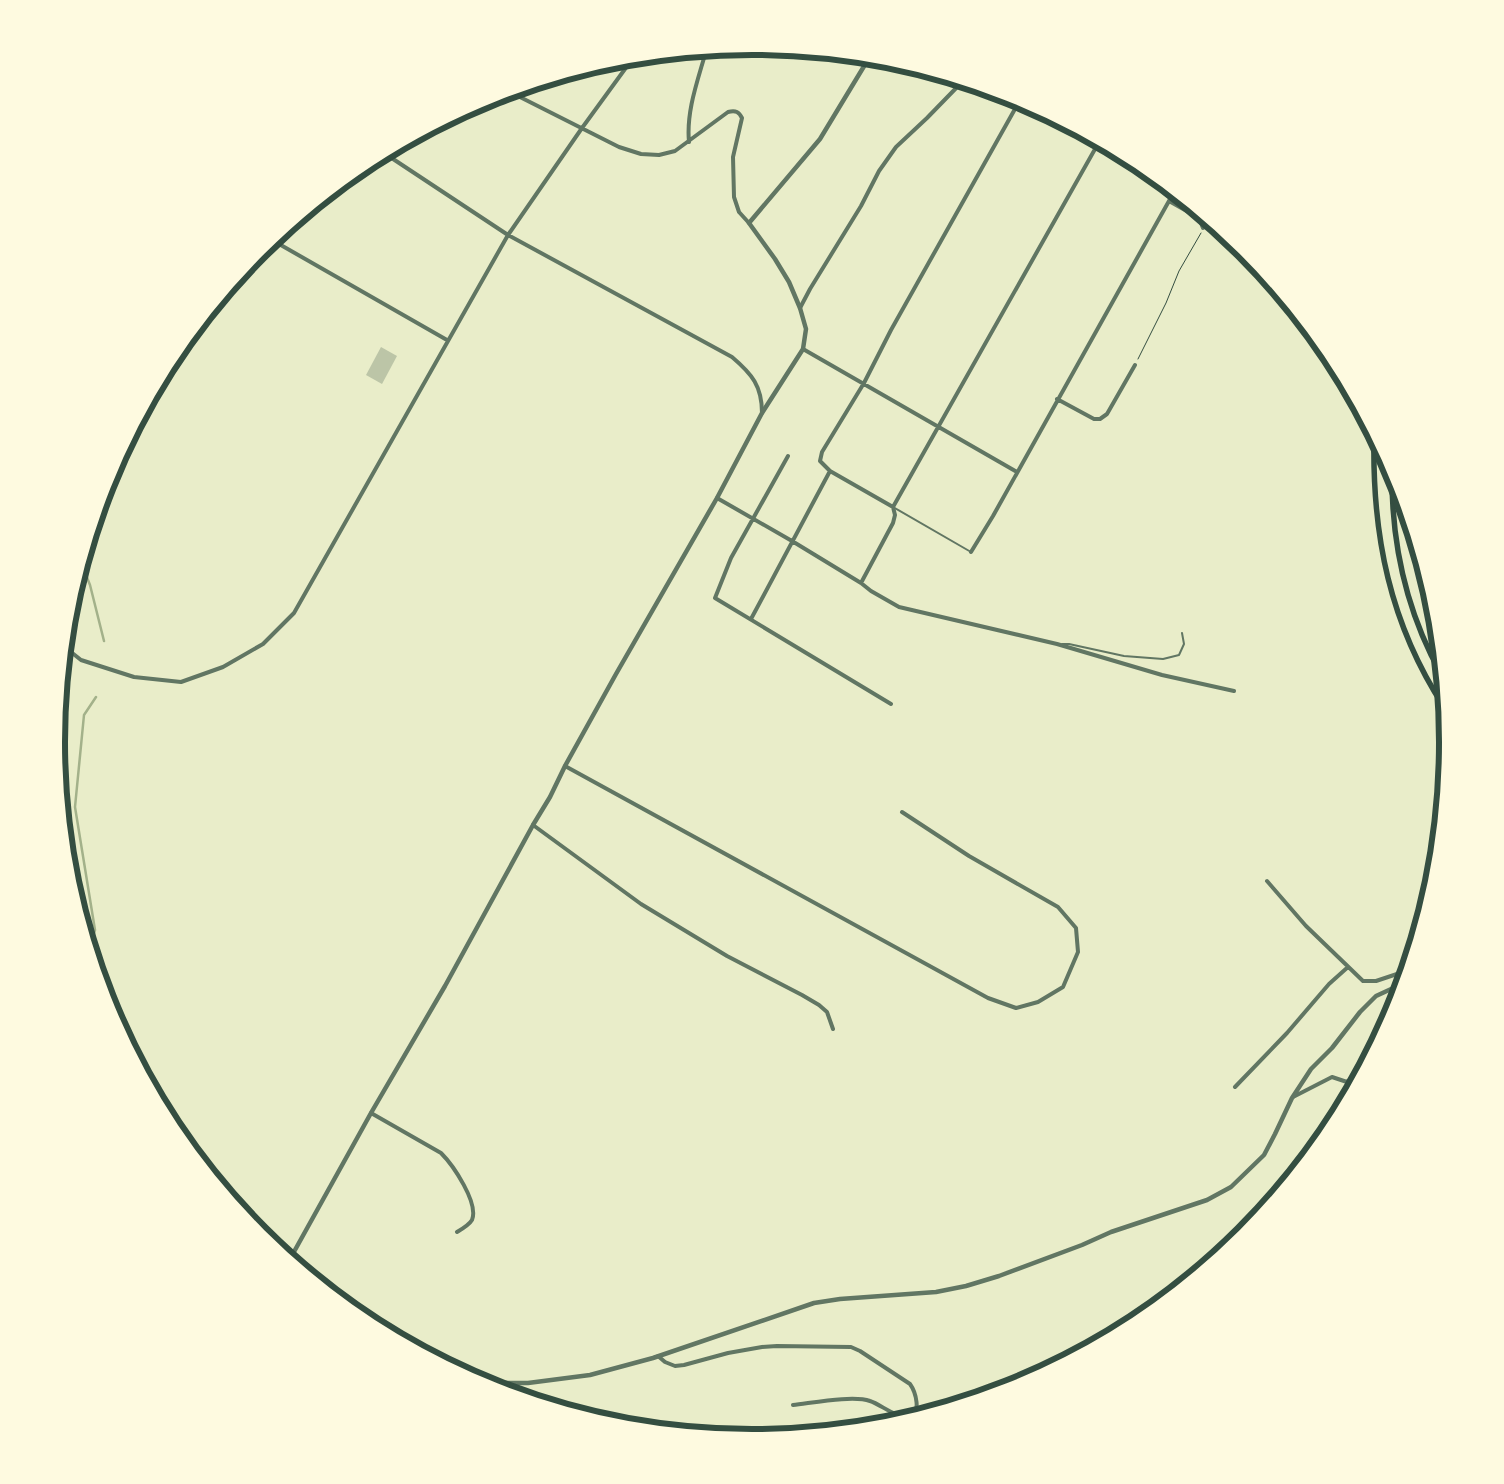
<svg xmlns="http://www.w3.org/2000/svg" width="1504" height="1484" font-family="'Source Sans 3',sans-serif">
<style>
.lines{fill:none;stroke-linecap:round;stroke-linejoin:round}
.stream{stroke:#a3b18a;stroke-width:2.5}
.building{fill:#bcc5a7}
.path{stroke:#344e41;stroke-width:1}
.service{stroke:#617663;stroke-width:2}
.minor{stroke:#617663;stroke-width:4}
.tertiary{stroke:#617663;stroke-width:4.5}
.trunk{stroke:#344e41;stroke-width:5.5}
.rail{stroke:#7c8e77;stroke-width:2.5}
.rim{fill:none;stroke:#344e41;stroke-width:6}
</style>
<rect width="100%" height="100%" fill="#e9edc9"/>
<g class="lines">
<path class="stream" d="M82,565L90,585L104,641
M90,945L95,930L75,807L84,715L96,697"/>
</g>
<path class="building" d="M381,347L397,356L382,384L366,375Z"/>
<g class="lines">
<path class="path" d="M1138,359L1166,303L1179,271L1201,233"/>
<path class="service" d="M893,507L971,552
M1062,644H1069L1124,656L1163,659L1179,655L1184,644L1182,633"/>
<path class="minor" d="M510,92L619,147L641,154L659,155L675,151L728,112C736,110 739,112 742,118L733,157L734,197L739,212L749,223
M689,142C686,111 698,80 706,51
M384,153L508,235L732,357C752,374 762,386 762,413
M1169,201L1199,218L1203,228
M272,240L447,340
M800,308L810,289L861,206L879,171L896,147L927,118L962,82
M803,349L1017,472
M1057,399L1094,419H1100L1107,414L1135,365
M788,456L731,558L715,598L891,704
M717,498L792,541L861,583L871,591L899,607L1057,644L1162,675L1234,691
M893,507L830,471L820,461L822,452L864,383L891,330L1020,100
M971,552L993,516L1174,192
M861,583L893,523L895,515L893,507L1099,142
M751,619L830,471
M66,648L81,660L134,677L181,682L223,667L263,644L294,613L508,235L582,128L633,58
M565,766L988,998L1016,1008L1038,1002L1063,987L1078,952L1076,928L1058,907L969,856L902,812
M533,825L641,904L727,956L802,995L819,1005L827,1012L833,1029
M1267,881L1306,926L1363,981H1376L1406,971
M1347,1082L1363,1068
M1235,1087L1287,1033L1329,984L1348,967
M1293,1097L1332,1077L1347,1082L1352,1088
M371,1113L441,1153C453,1165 479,1203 472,1220C469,1225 462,1229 457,1232
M1319,1143L1335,1121
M658,1356L665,1362L675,1366L684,1365L728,1353L762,1347L777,1346L851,1347L860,1351L910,1384C915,1391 923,1414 908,1417C898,1419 880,1404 870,1401C853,1395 812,1403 793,1405"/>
<path class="tertiary" d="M290,1259L371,1113L445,986L533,825L550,797L565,766L616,674L717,498L762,413L803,349L806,329L800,308L789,282L775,259L749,223L820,139L869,58
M483,1383H528L590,1375L653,1358L814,1303L840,1299L936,1292L966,1286L999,1276L1082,1245L1111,1232L1207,1200L1231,1187L1264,1155L1275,1134L1292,1098L1311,1069L1332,1048L1360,1012L1376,996L1402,984"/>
<path class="trunk" d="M1374,437C1372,536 1390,624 1444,707
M1392,470C1391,542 1406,611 1441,674"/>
<path class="rail" d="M1427,581L1435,608"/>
</g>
<path d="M0 0H1504V1484H0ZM65 742a687 687 0 1 1 1374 0a687 687 0 1 1-1374 0Z" fill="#fefae0" fill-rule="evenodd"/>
<path class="rim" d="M65 742a687 687 0 1 1 1374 0a687 687 0 1 1-1374 0Z"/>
</svg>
